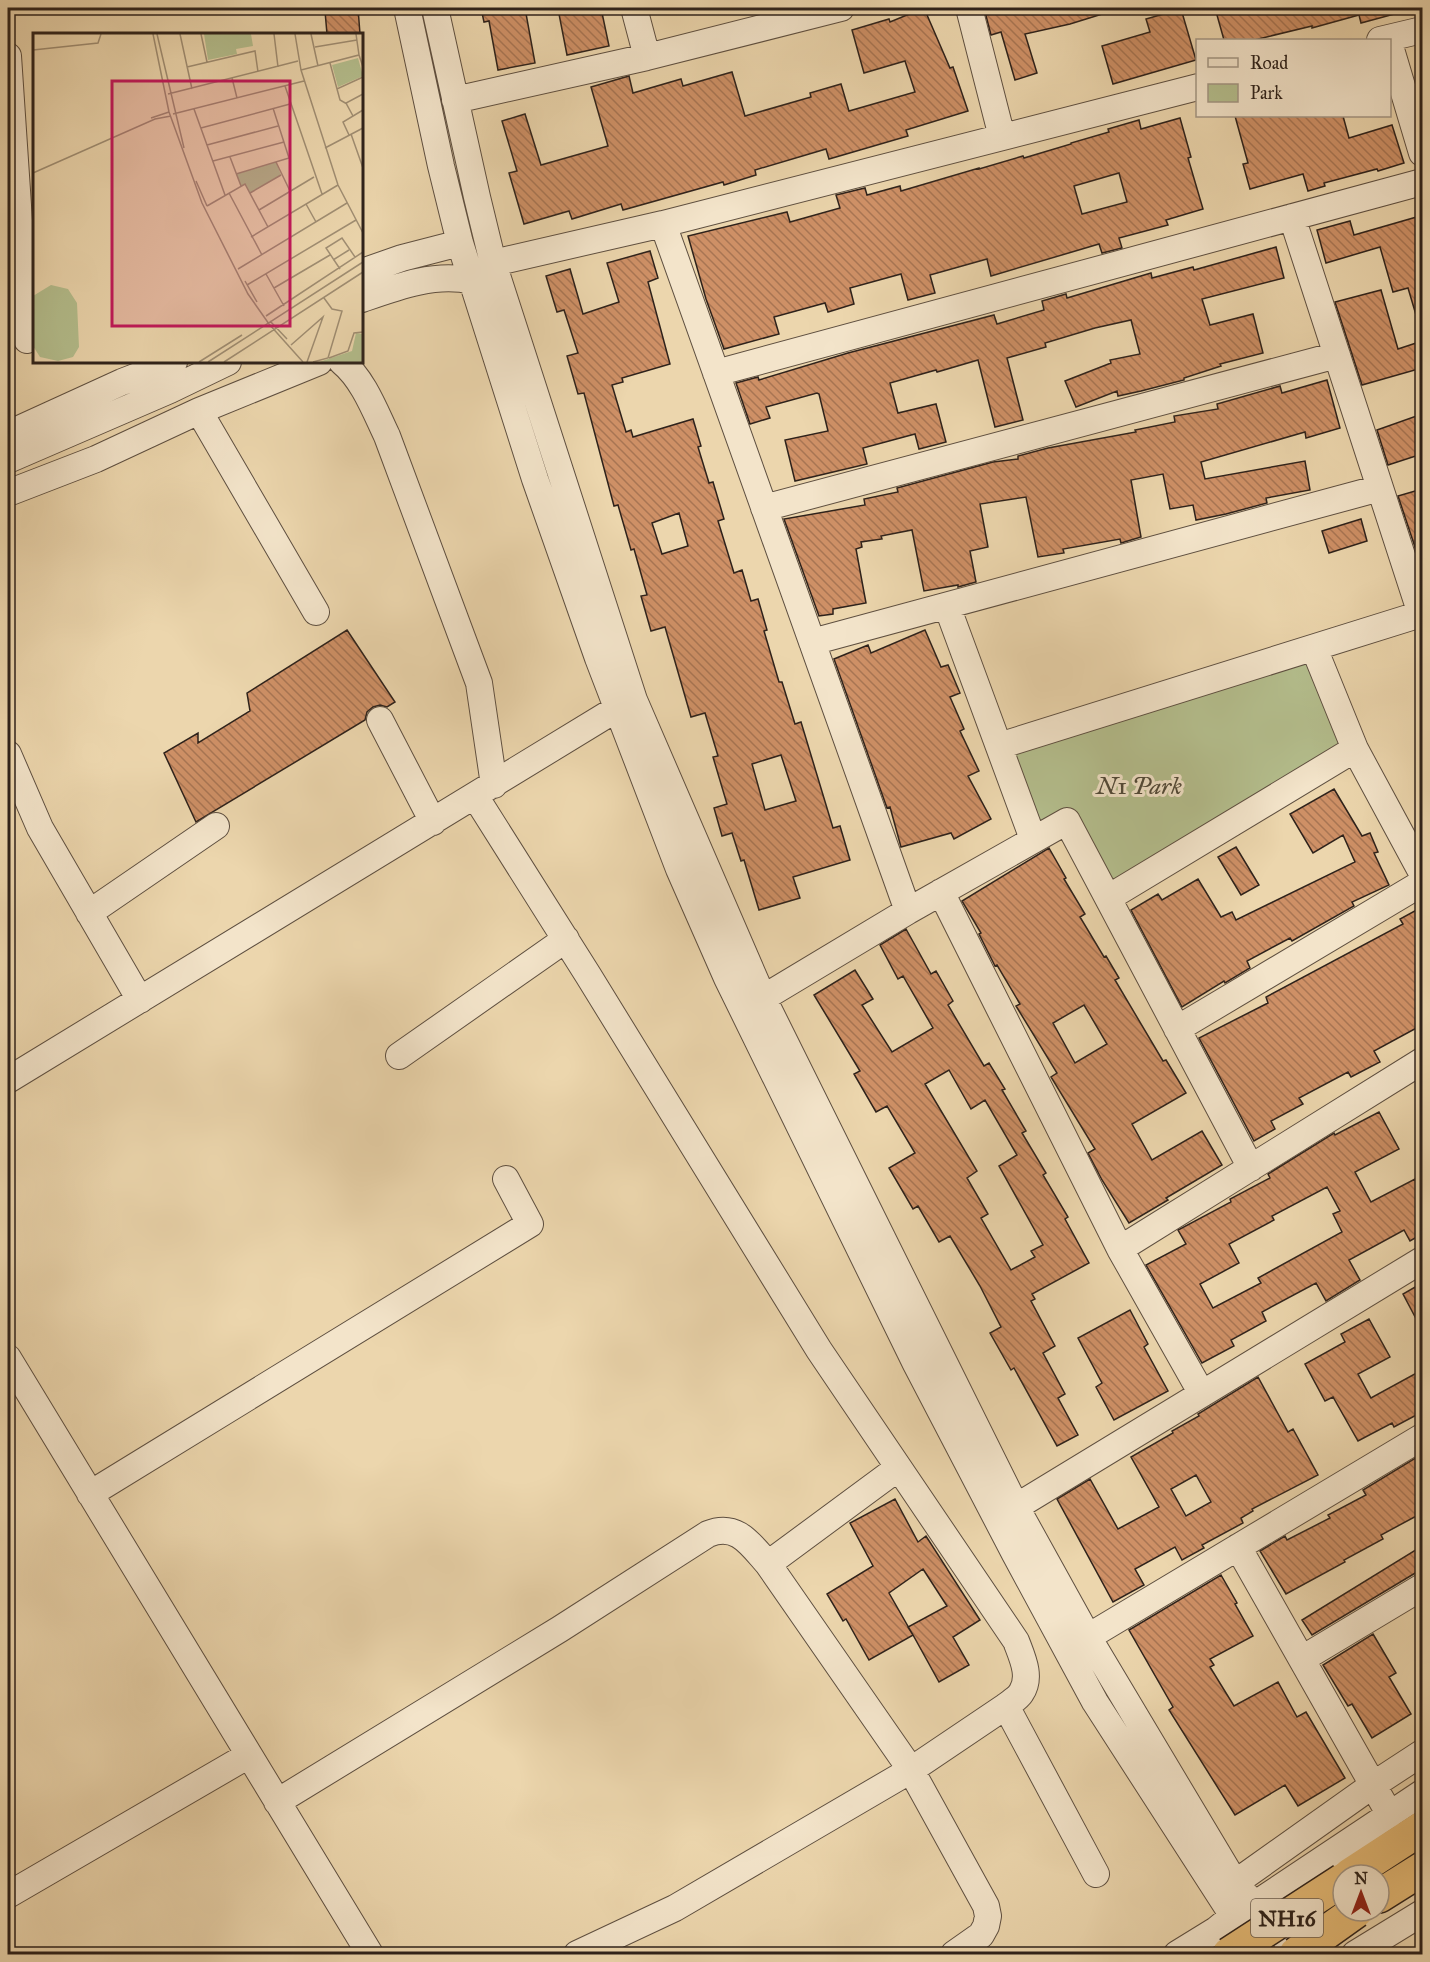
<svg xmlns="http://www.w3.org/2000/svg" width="1430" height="1962" font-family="'IM FELL Great Primer',serif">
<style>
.green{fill:#b4be8d;stroke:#717054;stroke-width:1.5}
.building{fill:url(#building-back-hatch);stroke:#2e221b;stroke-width:1.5;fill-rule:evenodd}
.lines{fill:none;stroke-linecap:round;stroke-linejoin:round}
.minor-casing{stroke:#5e4f40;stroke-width:28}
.highway-casing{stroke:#2e221b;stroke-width:36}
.minor{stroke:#f3e4ca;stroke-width:26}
.highway{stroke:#e6bb76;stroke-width:33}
.highway-bridge-casing{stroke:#2e221b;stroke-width:36;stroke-linecap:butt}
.highway-bridge{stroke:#e6bb76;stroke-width:33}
.labels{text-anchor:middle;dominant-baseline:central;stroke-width:6;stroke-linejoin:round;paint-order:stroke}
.shield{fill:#f3e4ca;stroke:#695c50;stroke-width:1.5}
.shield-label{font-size:22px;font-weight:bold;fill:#2e221b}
.park-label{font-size:24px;font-style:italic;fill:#504938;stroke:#f3e4ca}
.inset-road{fill:none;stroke:#a08e73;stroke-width:1.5}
.view{fill:#c2185b;fill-opacity:0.15;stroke:#c2185b;stroke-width:3}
.inset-edge{fill:none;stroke:#2e221b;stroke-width:3}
</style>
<defs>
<pattern id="building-back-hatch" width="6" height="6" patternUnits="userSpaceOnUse" patternTransform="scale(1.5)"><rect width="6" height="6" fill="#ce9066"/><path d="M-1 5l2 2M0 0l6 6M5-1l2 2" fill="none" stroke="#a87553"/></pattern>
</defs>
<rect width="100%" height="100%" fill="#ecd6ad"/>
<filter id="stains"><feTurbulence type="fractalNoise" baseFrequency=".00333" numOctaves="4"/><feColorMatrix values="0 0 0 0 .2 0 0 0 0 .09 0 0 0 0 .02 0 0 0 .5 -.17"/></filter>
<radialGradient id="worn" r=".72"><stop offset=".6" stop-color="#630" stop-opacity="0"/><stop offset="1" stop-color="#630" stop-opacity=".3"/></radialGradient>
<path class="green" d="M1314,648L1355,749L1108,898L1067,821L1033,839L999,746Z"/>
<path class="building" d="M358,8L360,34H327L325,11Z
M481,8H525L535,63L498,70L489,21L484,22Z
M567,8H601L609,46L567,55L558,9Z
M924,8L950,68L953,67L968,111L906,130L908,136L829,159L826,149L755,170L756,175L724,185L723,182L623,210L621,204L572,219L569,211L524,224L509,173L517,171L502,121L525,114L541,165L608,146L591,87L629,76L633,93L681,79L683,86L732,72L745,116L811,97L810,93L841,84L849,111L915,92L905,61L864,73L852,30L889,19L890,22Z
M984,8H1109V12L1070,24L1025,34L1037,73L1015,80L1001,32L991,35Z
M1215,8H1402V12L1361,23L1359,15L1312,28V26L1254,40H1224Z
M1181,9L1196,60L1113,84L1102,46L1150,32L1146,19Z
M1235,116H1343L1349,138L1392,125L1404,163L1378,171L1377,169L1324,183L1325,186L1308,191L1303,174L1250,189L1243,164L1248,163Z
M1180,118L1191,157L1188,158L1203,209L1166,220L1168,225L1119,238L1122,248L1102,253L1099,244L991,276L987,259L930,275L935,293L908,300L901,274L850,288L854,304L828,312L825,303L774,317L779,334L724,349L706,299L688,236L787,212L790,222L840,208L836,195L865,188L867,195L900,186L901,191L979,168V169L1023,156L1024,158L1071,144V143L1109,132L1108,129L1139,120L1141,129ZM1119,173L1127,202L1082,214L1074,186Z
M1420,216L1422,226V325H1419L1408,288L1393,292L1380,247L1326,263L1317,230L1350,221L1354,235Z
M1276,247L1284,278L1202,299L1210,325L1253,314L1263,353L1220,364L1221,366L1184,378V380L1141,391L1118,396L1117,391L1076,407L1065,381L1111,363L1110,360L1140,354L1131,320L1095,328L1045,343L1046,347L1007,358L1023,420L995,427L978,360L937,372L936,370L890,383L898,413L936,404L946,442L919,449L915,434L863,448L867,464L795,481L785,440L828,431L819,394L817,393L766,407L770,418L750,424L736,383L758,377L759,380L848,353L994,315L997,324L1044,310L1042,301L1066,294L1067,298L1151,273L1152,278L1193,267L1194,270Z
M650,251L658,278L648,282L670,364L622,378L623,382L612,385L626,432L631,430L633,437L693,419L701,446L698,447L709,483L713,482L724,519L718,521L734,573L742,570L751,601L758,599L767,630L764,631L779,682H782L795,724L801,722L833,828L840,826L850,860L793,877L800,898L759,910L744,860L741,861L732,833L722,836L714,808L727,804L713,757L718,756L705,713L691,717L665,627L651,631L641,596L647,595L634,549L631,550L618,505L614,506L584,393L578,394L567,356L578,353L564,310L557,312L546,276L570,269L583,314L619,302L607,263ZM679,513L688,546L662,554L652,523ZM781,755L796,801L765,810L752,764Z
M1381,290L1398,349L1422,341V368L1362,385L1335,302Z
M1327,380L1340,428L1306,438L1305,432L1201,462L1205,479L1305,461L1310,490L1266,498L1267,503L1226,514L1196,520L1193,505L1170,509L1163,474L1131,480L1141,537L1121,543L1120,539L1063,549L1064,553L1038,557L1026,497L980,504L988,547L970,551L976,582L958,587V585L924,591L912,530L881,536L882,539L861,542L862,547L856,549L866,603L833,609V614L819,616L784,519L865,505L864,499L898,492L897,488L993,462L1018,459V456L1048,448L1136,432L1135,430L1175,422L1174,416L1218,409L1217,404L1280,386L1282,393Z
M1422,414V454L1388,465L1377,430Z
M1422,489V568L1398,496Z
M1361,519L1367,541L1329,553L1322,531Z
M347,630L395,702L387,707L380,705L373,707L367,712L365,720L196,822L164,753L198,733V743L250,711L247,693Z
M925,630L941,667L948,665L960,693L950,697L964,729L960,731L979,771L968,776L991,819L954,839L951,833L901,847L890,807L887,808L834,659L868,645L871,653Z
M1334,789L1362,836L1370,833L1378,852L1374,853L1389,885L1352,902L1354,906L1292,941L1290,938L1247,961L1250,968L1225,983L1224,981L1182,1007L1131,910L1158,894L1162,900L1198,879L1221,917L1232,912L1236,920L1355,862L1343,835L1313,853L1290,814Z
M1236,847L1259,885L1241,895L1218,857Z
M1049,848L1066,878L1064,879L1085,914L1080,917L1104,957L1106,956L1119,978L1115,980L1163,1061L1166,1060L1186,1093L1132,1124L1152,1160L1202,1131L1222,1165L1166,1198L1168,1200L1129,1223L1102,1180L1088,1153L1095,1149L1051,1077L1057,1073L1016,1006L1020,1004L997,965L995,966L979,934L981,933L962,901ZM1084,1005L1107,1044L1075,1063L1053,1023Z
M1422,907V1025L1374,1051L1380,1062L1351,1077L1348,1072L1299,1098L1303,1104L1271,1121L1275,1129L1254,1141L1199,1038L1268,1003L1266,997L1403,924L1400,919Z
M906,929L931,974L936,971L953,1001L948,1005L984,1066L989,1063L1005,1089L1002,1090L1026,1131L1022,1133L1046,1173L1043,1175L1068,1217L1065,1219L1089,1263L1032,1294L1035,1299L1031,1301L1055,1346L1043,1353L1065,1394L1058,1398L1078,1435L1057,1446L1014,1368L1011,1370L990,1333L1001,1327L980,1286L950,1236L939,1242L918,1206L913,1209L889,1168L915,1153L887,1106L876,1112L854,1074L860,1071L814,995L855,970L873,999L862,1005L892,1052L933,1028L903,976L898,979L880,945ZM949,1070L971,1109L985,1100L1017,1155L999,1166L1043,1245L1031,1251L1035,1257L1011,1270L981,1218L988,1214L967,1178L977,1171L925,1084Z
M1379,1112L1399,1149L1355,1172L1371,1202L1415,1179L1422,1194V1234L1410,1241L1404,1230L1349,1260L1360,1280L1326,1301L1316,1283L1262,1312L1266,1321L1231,1340L1234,1346L1202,1363L1146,1265L1186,1244L1178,1230L1231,1202L1230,1199L1270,1178L1268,1174L1334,1133L1335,1135ZM1327,1187L1340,1211L1333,1214L1342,1232L1258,1278L1261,1283L1213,1308L1200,1284L1239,1263L1229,1244L1274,1220L1272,1216Z
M1422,1283V1330L1403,1294Z
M1130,1310L1148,1344L1144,1347L1168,1391L1114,1420L1096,1387L1102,1383L1078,1338Z
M1369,1319L1390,1357L1358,1374L1371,1398L1422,1370V1412L1394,1427L1392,1423L1358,1441L1333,1397L1325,1401L1305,1364L1345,1342L1341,1334Z
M1258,1377L1288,1432L1293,1429L1318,1475L1252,1509L1253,1511L1241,1518L1243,1523L1202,1545L1204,1548L1182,1560L1175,1547L1135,1569L1144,1585L1113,1602L1057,1499L1090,1479L1118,1529L1159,1507L1131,1457L1173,1433L1172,1431L1199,1416L1198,1414ZM1196,1475L1211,1502L1186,1516L1171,1489Z
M1422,1454V1513L1381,1535L1383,1539L1344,1560L1345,1562L1286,1594L1260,1551L1285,1536L1287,1540L1330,1518L1328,1515L1366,1495L1363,1490Z
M895,1499L918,1542L926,1536L980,1620L953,1637L969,1665L939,1682L913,1635L869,1660L846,1619L843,1621L827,1594L873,1566L850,1523ZM923,1569L947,1606L908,1627L913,1635L889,1593Z
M1422,1546V1569L1312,1635L1302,1620Z
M1221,1575L1237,1603L1235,1604L1253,1636L1210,1659L1214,1665L1210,1667L1234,1706L1278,1682L1297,1717L1306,1712L1345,1778L1298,1806L1285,1785L1235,1815L1169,1710L1173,1707L1129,1630Z
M1373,1634L1396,1673L1389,1677L1411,1714L1372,1738L1352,1704L1348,1706L1323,1665Z"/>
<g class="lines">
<g class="minor-casing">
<path id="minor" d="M407,8L441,166L460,243L535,479L598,658L679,869L727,978L916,1364L1015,1554L1095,1702L1233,1916L1263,1954
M435,8L477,197L493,263L634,700L763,998L1016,1507L1088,1637L1235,1883L1299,1954
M634,8L647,57
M969,8L1002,137
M1380,40L1422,30
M1390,46L1422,153
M8,56L27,340
M455,100L647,57L841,8
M663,224L908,911
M493,263L663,224L1198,87
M362,272L402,258L460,243
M362,299C396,287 436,272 472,281
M342,362C363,379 375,411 387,436L479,683L494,785
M716,373L1422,182
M199,411L316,612
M8,434L122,382L174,362
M8,460L170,390L228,362
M8,493L96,459L199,411L319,362
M764,508L1337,355
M947,606L1033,839
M812,642L1380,488
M1314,648L1355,749L1422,873
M380,720L433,822
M999,746L1421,614L1292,217
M8,754L40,828L140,1000
M475,796L588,975L819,1350L1016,1641C1022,1657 1032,1677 1021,1693C1018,1698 1011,1702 1006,1706L911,1770L675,1908L577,1954
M941,892L1120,1249L1202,1394
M1108,898L1355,749
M89,913L216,826
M763,998L908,911L1067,821L1251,1168
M1177,1029L1422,883
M399,1056L566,939
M8,1080L618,708
M1120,1249L1422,1061
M8,1358L370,1954
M90,1494L530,1224L506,1179
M1016,1507L1422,1260
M1238,1547L1390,1815
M768,1564L898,1468
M1088,1637L1422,1437
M1302,1659L1422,1587
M1006,1706L1096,1874
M277,1802L560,1629L708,1534C737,1522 751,1545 768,1564L911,1770L986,1906L988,1916L986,1926L981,1935L954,1954
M1235,1883L1373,1785L1422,1753
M8,1895L249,1755
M1177,1954L1216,1930L1233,1916L1254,1905L1422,1793
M1355,1954L1422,1913"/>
</g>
<g class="highway-casing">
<path id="highway" d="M1350,1875L1422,1828
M1379,1896L1422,1869"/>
</g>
<use href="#minor" class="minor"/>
<use href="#highway" class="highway"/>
<g class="highway-bridge-casing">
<path id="highway-bridge" d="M1229,1954L1343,1880
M1296,1954L1356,1911"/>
</g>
<use href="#highway-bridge" class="highway-bridge"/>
</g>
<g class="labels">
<rect class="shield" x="1251" y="1899" width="72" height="38" rx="4.5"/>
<g class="shield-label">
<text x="1287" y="1918">NH16</text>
</g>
<g class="park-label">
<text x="1139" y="786">N1 Park</text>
</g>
</g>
<g transform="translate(33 33)">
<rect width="330" height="330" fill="#ecd6ad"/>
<path d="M171,1H218L220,13L203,16L204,21L175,27ZM325,25L330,43L305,54L299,32ZM243,129L248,142L217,160L212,151L208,153L203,141ZM18,252L35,256L44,270L46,314L40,324L25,328L7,324L0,313V263ZM323,300L330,301V329H286L319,318Z" fill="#b4be8d"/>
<path class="inset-road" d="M120,1L136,79L169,170L215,261L236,291L270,329M124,1L151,115M147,1L159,56M168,1L174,29M241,1L245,34M262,1L268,37M278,1L285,33M323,1L326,22M282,14L324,7M0,17L65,10L68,1M297,30L304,56L330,44M154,34L222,18L225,39M330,34L326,22L268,37L305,152L330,200M199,45L204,65M252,53L289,161M304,56L307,67L314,71M135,61L265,28M161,76L192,162M140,81L271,48M320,83L313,70L330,61M118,85L136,79M168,95L257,71M318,101L330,135M316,102L310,89L330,77M174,112L245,93M292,115L330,95M197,124L208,153M180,128L251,109M243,129L257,158M0,140L122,86L138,83M203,141L256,125L240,75M163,148L174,173M196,160L229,222M217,160L248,142M273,171L283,189M174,173L212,151L235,194M226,177L281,144M218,204L305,152M300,227L316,217M205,236L314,170M307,236L293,215L309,205L322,224M233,241L251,273M212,248L224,269M214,252L323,187M241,255L297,222M233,283L330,219M237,288L254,306M258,312L290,284L274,329M296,325L315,318L321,300L330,299M166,329L209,302M175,329L330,229M191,329L330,239M280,329L295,325L309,278L299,276L291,265"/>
<path class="view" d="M79,48H257V293H79Z"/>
<rect width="330" height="330" class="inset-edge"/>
</g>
<rect width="1430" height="1962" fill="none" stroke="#ecd6ad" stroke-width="30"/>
<rect x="9" y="9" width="1412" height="1944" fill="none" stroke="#2e221b" stroke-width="3"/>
<rect x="15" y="15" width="1400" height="1932" fill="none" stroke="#2e221b" stroke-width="1.5"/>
<rect x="1196" y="39" width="195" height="78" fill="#f3e4ca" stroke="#a49684" stroke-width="1.5"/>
<rect x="1208" y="58" width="30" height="9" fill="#f3e4ca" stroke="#a49684" stroke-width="1.5"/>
<text x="1250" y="69" font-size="18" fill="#2e221b">Road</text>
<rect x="1208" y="84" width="30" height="18" fill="#b4be8d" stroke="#a49684" stroke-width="1.5"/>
<text x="1250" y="99" font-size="18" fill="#2e221b">Park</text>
<g transform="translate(1361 1893)"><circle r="28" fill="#f3e4ca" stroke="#a49684" stroke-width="1.5"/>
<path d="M0-4.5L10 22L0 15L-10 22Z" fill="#8f2418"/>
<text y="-9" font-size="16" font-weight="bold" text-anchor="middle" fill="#2e221b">N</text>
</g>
<rect width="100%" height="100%" filter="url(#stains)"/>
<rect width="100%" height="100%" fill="url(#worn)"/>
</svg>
